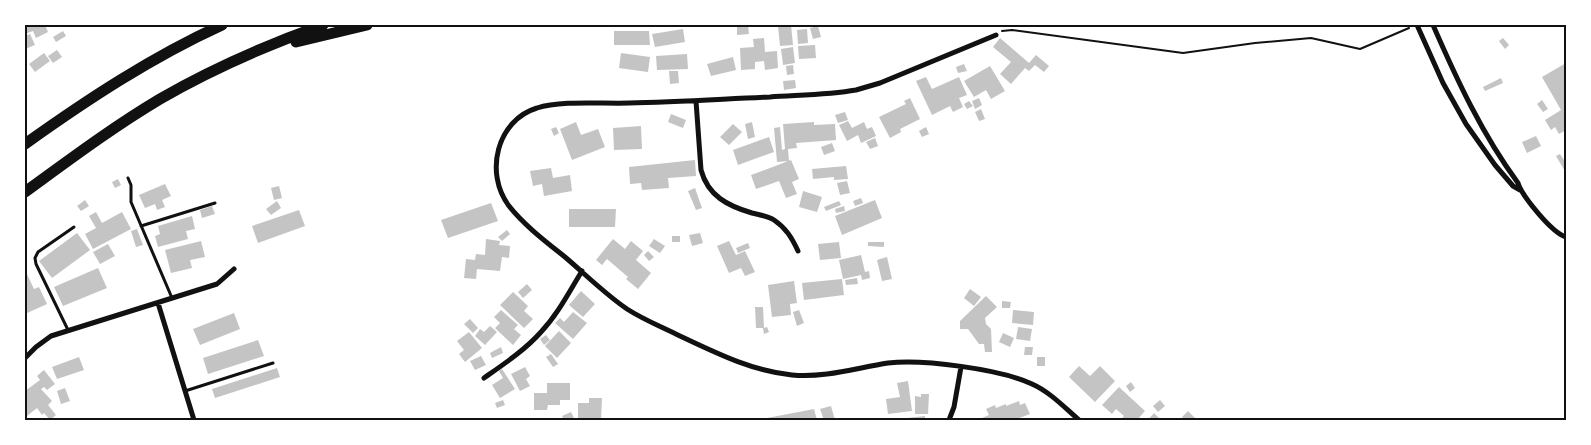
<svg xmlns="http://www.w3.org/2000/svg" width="1591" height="445" font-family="Jost,sans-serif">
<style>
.building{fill:#c4c4c4}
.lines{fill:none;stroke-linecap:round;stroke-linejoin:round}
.path{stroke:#111;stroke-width:2}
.service{stroke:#111;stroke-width:3}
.minor{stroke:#111;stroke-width:5}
.motorway{stroke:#111;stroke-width:11}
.neatline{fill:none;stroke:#111;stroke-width:2}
</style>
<rect width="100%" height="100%" fill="#fff"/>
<path class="building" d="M25,25H45L48,32L36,38L33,31L25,34Z
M737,25H748L749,34L737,35Z
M791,25L793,45L780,46L778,26Z
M818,26L821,37L813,39L810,28Z
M683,29L685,42L655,47L652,34Z
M807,29L808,43L798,44L797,30Z
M63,31L66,36L56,42L53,37Z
M614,31H649L650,45H614Z
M30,34L35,45L25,49V36Z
M764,38L765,52L777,51L778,68L765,70L764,61L755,62V69L741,70L740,48L754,47L753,39Z
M1000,38L1029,63L1036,55L1049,66L1044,72L1035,65L1029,71L1025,68L1011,84L1000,74L1011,62L993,47Z
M1503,38L1509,45L1505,49L1499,41Z
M815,45L816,58L799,59L798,46Z
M793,47L795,63L783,65L781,49Z
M57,50L62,57L53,63L48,56Z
M44,53L50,61L35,72L29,64Z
M621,53L650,57L648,72L619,68Z
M687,54L688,69L657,70L656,56Z
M733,57L736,70L711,76L707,64Z
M1566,63V130L1559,134L1555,127L1551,130L1545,120L1561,110L1542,77Z
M964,64L967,71L958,73L956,67Z
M793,65L794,74L787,75L786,66Z
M990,66L1005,91L991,99L986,90L974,97L964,81Z
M669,71H678L679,83L670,84Z
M926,77L932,89L959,77L967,95L959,98L963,107L953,112L950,106L932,115L916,81Z
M1501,78L1503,83L1485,91L1483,87Z
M795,80L796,88L784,90L783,81Z
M910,98L920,119L900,129L901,132L890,138L879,117L906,104L904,101Z
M979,98L982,105L975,109L972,101Z
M1542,100L1548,109L1543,112L1537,104Z
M969,101L973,106L967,109L964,104Z
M981,109L985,119L979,121L975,112Z
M845,112L848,120L838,123L835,115Z
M671,114L686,120L683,128L668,122Z
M848,121L852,128L864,122L867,129L872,127L876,136L861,143L858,135L847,141L839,125Z
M576,122L581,135L598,129L605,147L572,160L560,129Z
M752,122L755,137L748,139L745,124Z
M814,122V125L835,124L836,140L796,143L797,148L788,149L789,161L777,162L774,128L780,127L782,150L785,149L783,124Z
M733,124L742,132L729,145L720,137Z
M641,126L642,149L614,150L613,128Z
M556,127L559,133L554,136L551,129Z
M926,127L929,134L922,137L919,131Z
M1536,136L1541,146L1527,153L1522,142Z
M769,137L774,152L738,165L733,150Z
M875,138L878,146L870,149L866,142Z
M832,143L835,151L824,155L821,147Z
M1560,154L1566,163V173L1556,156Z
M695,160L696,176L668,178L669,188L642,190L641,183L630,184L629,167Z
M791,160L799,179L792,182L797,194L786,198L779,181L756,189L751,175Z
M846,166L848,179L834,180V177L813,179L812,169Z
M551,168L553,178L570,175L572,191L544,196L542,184L533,186L530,171Z
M118,179L121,185L115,188L112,182Z
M847,181L850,193L840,195L837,183Z
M165,184L171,196L162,200L165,207L157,210L155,204L145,208L139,195Z
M279,186L282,198L274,200L271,188Z
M695,188L702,208L696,210L688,191Z
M803,191L822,197L817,212L799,207Z
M861,198L863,203L855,206L853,201Z
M85,200L89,206L81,211L77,206Z
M875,200L882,218L842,235L835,216Z
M277,201L281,208L271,215L266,209Z
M839,201L841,205L826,211L824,207Z
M491,203L498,221L448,238L441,220Z
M212,206L215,214L202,218L200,210Z
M844,206L845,211L836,213L835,209Z
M569,209H616L615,227H569Z
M299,210L305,226L258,243L252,226Z
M96,212L102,223L122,212L131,229L93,249L85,234L96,228L89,216Z
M192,216L195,229L186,231L188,239L158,247L155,236L160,234L158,226Z
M137,229L143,245L136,247L131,231Z
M507,230L510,234L502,241L498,237Z
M77,233L90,250L52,278L39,261Z
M700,233L703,243L692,246L689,235Z
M672,236H680V242H672Z
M486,239L500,241L499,245L510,246L509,258L502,257L500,271L477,269L476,279L464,278L466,259L475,260L476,254L485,255Z
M613,239L625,249L631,241L643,251L636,260L651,273L638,289L626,279L628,277L607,259L602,265L596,260Z
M654,239L665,246L660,253L649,246Z
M201,241L205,257L190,260L192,268L171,273L165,250Z
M729,241L736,255L745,251L755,272L745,276L741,268L729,273L717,246Z
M839,242L841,258L820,260L818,244Z
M868,242H884V247L868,246Z
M748,243L750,248L738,253L736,248Z
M108,244L115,256L100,264L93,252Z
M648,251L654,257L649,261L644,255Z
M861,255L865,272L869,271L870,278L862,280L861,275L843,279L839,260Z
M887,257L892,279L882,281L877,260Z
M98,268L107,288L63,306L54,287Z
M25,272H26L34,289L39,287L47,304L25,314Z
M857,278L858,284L846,285L845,280Z
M842,279L844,295L804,300L802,283Z
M794,281L797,303L790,304L791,315L772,317L768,285Z
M527,284L532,290L523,298L518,292Z
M970,289L981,297L974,306L964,298Z
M581,291L595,304L583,317L569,305Z
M513,292L528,306L524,311L533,319L524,328L500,305Z
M986,296L997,307L985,318L986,324L991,329L992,352H985L984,344H979L968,329H960V321Z
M1002,301L1011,302L1010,308H1002Z
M755,307H763L764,328L767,327L769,332L764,334L763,328H756Z
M501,310L518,325L514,329L521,335L513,345L495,328L500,323L494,317Z
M799,310L804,323L797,326L793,312Z
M1013,310L1034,312L1033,325L1012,323Z
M573,312L587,323L573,339L555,323L560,318L564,322Z
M234,313L240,329L200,345L193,329Z
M470,319L478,328L473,333L464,324Z
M490,326L497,332L485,345L475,336L480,329L484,332Z
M1018,327L1032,329L1030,341L1016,339Z
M559,331L571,343L557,358L545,346Z
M469,332L482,348L465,362L459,354L464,350L457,341Z
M1003,333L1014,338L1010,347L999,342Z
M546,335L550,340L544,345L540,339Z
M258,340L264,356L208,374L203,358Z
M501,347L503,353L492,358L490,353Z
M1025,347H1033L1032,355H1024Z
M551,354L558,364L553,367L546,357Z
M481,356L486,365L475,370L470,361Z
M79,357L84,370L57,379L52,367Z
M1037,357H1045V366H1037Z
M1079,366L1090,376L1100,366L1115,381L1095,402L1069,377Z
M525,367L530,376L526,379L530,386L520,391L511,374Z
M277,368L280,377L215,398L212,389Z
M502,369L515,389L500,398L492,385L503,378L499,371Z
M44,370L55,384L47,390L44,387L41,389L52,401L48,405L56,415L50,420L44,413L42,415L37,408L27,416L25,413V391L40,380L37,376Z
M908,381L912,411L888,414L886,399L900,397L897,383Z
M1131,382L1135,388L1130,392L1126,386Z
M547,383H570V400H560V405H548L547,410H534V393H547Z
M1119,387L1145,411L1137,420H1120L1124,416L1116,409L1112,414L1102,405Z
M65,388L70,401L61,404L57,391Z
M921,394H929L928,414H915V396L921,397Z
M589,398H602L601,420H578V403H589Z
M503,400L505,405L497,408L495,403Z
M1160,400L1165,406L1158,412L1153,406Z
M1019,401L1020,405L1025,403L1030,414L1014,420H983L982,418L989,415L986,409L995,405L996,408L1006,404V406Z
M831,406L835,420H824L820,409Z
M814,409L817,420H767V418Z
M1188,411L1196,419L1194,420H1184L1182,417Z
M571,412L575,420H564L562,416Z
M1154,413L1161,420H1148Z
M925,416V420H907V418Z"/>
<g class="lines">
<path class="path" d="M1002,31L1012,30L1183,53L1255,43L1311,38L1360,49L1409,28"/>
<path class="service" d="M128,178L131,185V202L172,298
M141,226L215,203
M68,330L36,264L35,258L38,252L74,227
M185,391L273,363"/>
<path class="minor" d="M1417,25L1443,83L1466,124L1495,165L1513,186L1520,190
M1433,25C1457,80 1482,134 1518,183C1522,196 1552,233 1566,237
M996,35L880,83L856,90C828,95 798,95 770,97C723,99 676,102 629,103C603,104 561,100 537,108C497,120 484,173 509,206C524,225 545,241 565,257C585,274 605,294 627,309C644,320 662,327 680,336C716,353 752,371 792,375C825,378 856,368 888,363C923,359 1000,369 1032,384C1050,392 1064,407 1079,420
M696,101L701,170C708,196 728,206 752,213C760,215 768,216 774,220C786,228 792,238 798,251
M158,303L194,420
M25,358L36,347L51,336L217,284L234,269
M484,378C504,364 525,350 541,332C558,314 569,292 582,271
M949,420L954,407L961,367"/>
<path class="motorway" d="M296,42L367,25
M25,144C88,99 152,57 222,25
M25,192C69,160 113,127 160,99C212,69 267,45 323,25"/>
</g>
<rect width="1591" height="445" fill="none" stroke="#ffffff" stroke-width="52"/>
<rect x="26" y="26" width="1539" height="393" class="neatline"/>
</svg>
